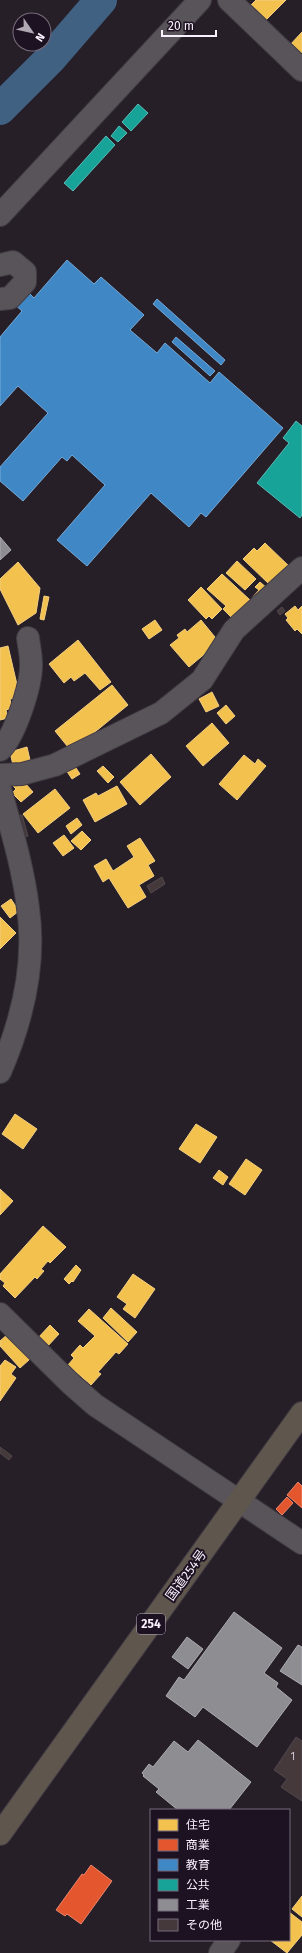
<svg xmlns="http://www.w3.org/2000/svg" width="302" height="1953" font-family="'Fira Sans','Noto Sans JP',sans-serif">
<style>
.homes{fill:#f2c14e;stroke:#f4cf82}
.shops{fill:#e4572e;stroke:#ea856c}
.schools{fill:#3f88c5;stroke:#77a8d6}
.public{fill:#17a398;stroke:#5bbab6}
.industry{fill:#8d8d92;stroke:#adabb2}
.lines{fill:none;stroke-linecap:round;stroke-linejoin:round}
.river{stroke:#416183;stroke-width:32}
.building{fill:#46393c;stroke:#50484b}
.minor-casing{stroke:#413b43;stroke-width:24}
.highway-casing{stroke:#413b43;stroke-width:24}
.minor{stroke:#58545a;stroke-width:22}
.highway{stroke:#5f564e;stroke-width:22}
.labels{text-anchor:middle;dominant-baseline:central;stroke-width:4;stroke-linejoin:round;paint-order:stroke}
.number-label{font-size:11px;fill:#ccc3cd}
.shield{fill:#1d1222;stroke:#b7aebb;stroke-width:1}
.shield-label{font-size:12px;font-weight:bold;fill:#f9f1fd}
.street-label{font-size:13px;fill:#f9f1fd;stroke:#1d1222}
</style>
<rect width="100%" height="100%" fill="#261f28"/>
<path class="homes" d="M256,0H286L264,22L249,7Z
M302,32V59L289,46Z
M265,543L292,569L270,585L243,559L254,548L257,551Z
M237,561L256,579L245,590L226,573Z
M18,562L40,588L36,613L18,625L0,589V579Z
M222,574L250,600L233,619L223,609L226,606L207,589Z
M260,582L268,589L256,602L252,598L259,590L255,587Z
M201,587L222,609L212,619L209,616L206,619L188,600Z
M44,596L49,597L44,620L40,619Z
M295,606L298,610L302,606V634L297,629L295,631L286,620L288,618L285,614Z
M155,620L162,630L149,639L142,629Z
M201,620L219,642L189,667L170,645L179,638L177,635L185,629L187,632Z
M78,640L111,682L100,690L85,673L74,681L71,677L64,683L49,664Z
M8,646L18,689L14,690L16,698L10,699L12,708L6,710L8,718L0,720V648Z
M112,685L128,705L90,736L68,747L55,731Z
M212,692L219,706L206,712L199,699Z
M226,705L235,716L226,724L217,713Z
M212,723L229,743L203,766L186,746Z
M27,747L30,760L13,765L10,752Z
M151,754L171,777L140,805L120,782Z
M244,755L255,764L258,759L266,766L237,800L219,784Z
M74,765L80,774L72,779L66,770Z
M103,766L114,777L108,783L97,771Z
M24,782L33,792L21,802L12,793L16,789L13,786L16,784L19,787Z
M117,786L127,804L95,822L83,800L96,793L98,796Z
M55,789L70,808L38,833L23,814Z
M77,818L82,825L71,834L66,826Z
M82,831L91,840L81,850L71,841Z
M64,835L74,848L63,856L53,843Z
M140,838L155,861L148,865L154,876L139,885L146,897L128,908L109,878L103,882L94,866L106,859L113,871L134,857L127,846Z
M11,899L19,911L10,918L1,906Z
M0,917L16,933L0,949Z
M15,1114L37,1129L23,1149L2,1134Z
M196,1124L217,1137L200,1163L179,1149Z
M246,1159L262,1170L245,1195L229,1184Z
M219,1170L228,1177L223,1185L213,1178Z
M0,1189L13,1201L0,1215Z
M43,1226L66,1247L50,1263L48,1261L41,1269L44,1271L37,1279L35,1277L15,1298L3,1286L5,1283L0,1279V1274Z
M76,1265L81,1270L73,1282L72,1281L69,1284L64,1279Z
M133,1274L155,1289L135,1318L123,1309L127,1304L117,1297Z
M111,1308L137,1332L128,1342L103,1318Z
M89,1309L128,1344L119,1354L116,1352L98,1372L101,1374L91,1385L68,1365L74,1358L71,1355L80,1345L83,1348L95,1336L78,1321Z
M50,1325L59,1334L46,1348L37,1339Z
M8,1334L30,1359L20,1368L0,1346V1341Z
M5,1360L16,1367L11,1374L16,1378L0,1401V1366Z
M302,1896V1917L292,1909Z
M289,1912L302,1922V1935L287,1953L270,1940H289Z"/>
<path class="shops" d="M298,1482L302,1486V1508L287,1495Z
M287,1497L293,1503L282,1515L276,1509Z
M91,1865L112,1881L81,1924L67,1914L65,1916L56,1910L82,1874L84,1875Z"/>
<path class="schools" d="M67,260L94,284L101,277L144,315L130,330L157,353L165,343L210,383L219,372L283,428L206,517L201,513L189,527L151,493L87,566L57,540L105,485L72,455L67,461L62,457L23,501L0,481V467L48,413L18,386L0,406V337L22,311L13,303L25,289L34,298Z
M157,299L225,360L221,365L153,304Z
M176,337L215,371L210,376L172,342Z"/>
<path class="public" d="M138,104L148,113L131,131L122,122Z
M119,126L127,133L118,142L111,136Z
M106,136L115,145L73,191L64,183Z
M296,421L302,426V515L300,518L257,483L289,443L283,438Z"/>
<path class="industry" d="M0,537L11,550L0,560Z
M234,1612L282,1648L264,1673L278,1683L276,1687L292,1700L257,1747L203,1707L195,1717L166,1696L179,1677L184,1680Z
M187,1637L203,1649L188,1669L172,1657Z
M298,1645L302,1647V1685L280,1671Z
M198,1740L251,1782L229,1810H178L156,1792L159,1789L143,1776L144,1775L142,1773L149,1764L153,1767L174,1741L188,1752Z"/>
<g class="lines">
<path class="river" d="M0,109L50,59L101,0"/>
</g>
<path class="building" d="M282,607L285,611L280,615L277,611Z
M22,815L28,836L21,838L15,817Z
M162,877L165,884L151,893L147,886Z
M0,1447L12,1456L9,1460L0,1453Z
M296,1737L302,1741V1801L281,1787L287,1779L274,1770Z"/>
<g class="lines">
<g class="minor-casing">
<path id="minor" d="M229,0L302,70
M0,215L200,0
M0,265L13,262L25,272V282L10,298L0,299
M0,750C15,736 32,684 31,663C31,655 29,646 28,638
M0,775L22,774L55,765L161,713L202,680L234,630L302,568
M0,789C11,828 23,867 28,908C36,963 22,1021 0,1072
M0,1314L71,1384L95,1405L302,1543
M220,1953L229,1940"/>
</g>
<g class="highway-casing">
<path id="highway" d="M0,1834L302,1413"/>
</g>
<use href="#minor" class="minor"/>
<use href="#highway" class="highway"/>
</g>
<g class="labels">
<g class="number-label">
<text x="293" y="1756">1</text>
</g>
<rect class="shield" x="137" y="1614" width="28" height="20" rx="3"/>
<g class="shield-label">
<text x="151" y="1624">254</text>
</g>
<g class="street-label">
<text transform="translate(186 1575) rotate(-54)">国道254号</text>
</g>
</g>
<rect x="150" y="1809" width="140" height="132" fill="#1d1222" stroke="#756b7a"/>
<rect x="158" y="1819" width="20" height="12" fill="#f2c14e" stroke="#756b7a"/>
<text x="186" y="1829" font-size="12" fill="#f9f1fd">住宅</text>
<rect x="158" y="1839" width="20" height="12" fill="#e4572e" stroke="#756b7a"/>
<text x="186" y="1849" font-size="12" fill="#f9f1fd">商業</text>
<rect x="158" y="1859" width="20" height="12" fill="#3f88c5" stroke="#756b7a"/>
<text x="186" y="1869" font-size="12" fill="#f9f1fd">教育</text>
<rect x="158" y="1879" width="20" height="12" fill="#17a398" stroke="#756b7a"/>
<text x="186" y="1889" font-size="12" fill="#f9f1fd">公共</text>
<rect x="158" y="1899" width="20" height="12" fill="#8d8d92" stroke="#756b7a"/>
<text x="186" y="1909" font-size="12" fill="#f9f1fd">工業</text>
<rect x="158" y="1919" width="20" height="12" fill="#46393c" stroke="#756b7a"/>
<text x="186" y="1929" font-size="12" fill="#f9f1fd">その他</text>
<g transform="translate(32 32) rotate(124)"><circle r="19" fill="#1d1222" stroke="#756b7a"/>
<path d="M0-3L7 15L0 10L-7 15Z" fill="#afa8b2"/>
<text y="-6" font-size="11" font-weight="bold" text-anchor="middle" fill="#f9f1fd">N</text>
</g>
<path d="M162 30v6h54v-6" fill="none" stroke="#f9f1fd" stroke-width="2"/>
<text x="168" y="30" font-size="12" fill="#f9f1fd" stroke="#1d1222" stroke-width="3" paint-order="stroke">20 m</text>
</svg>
